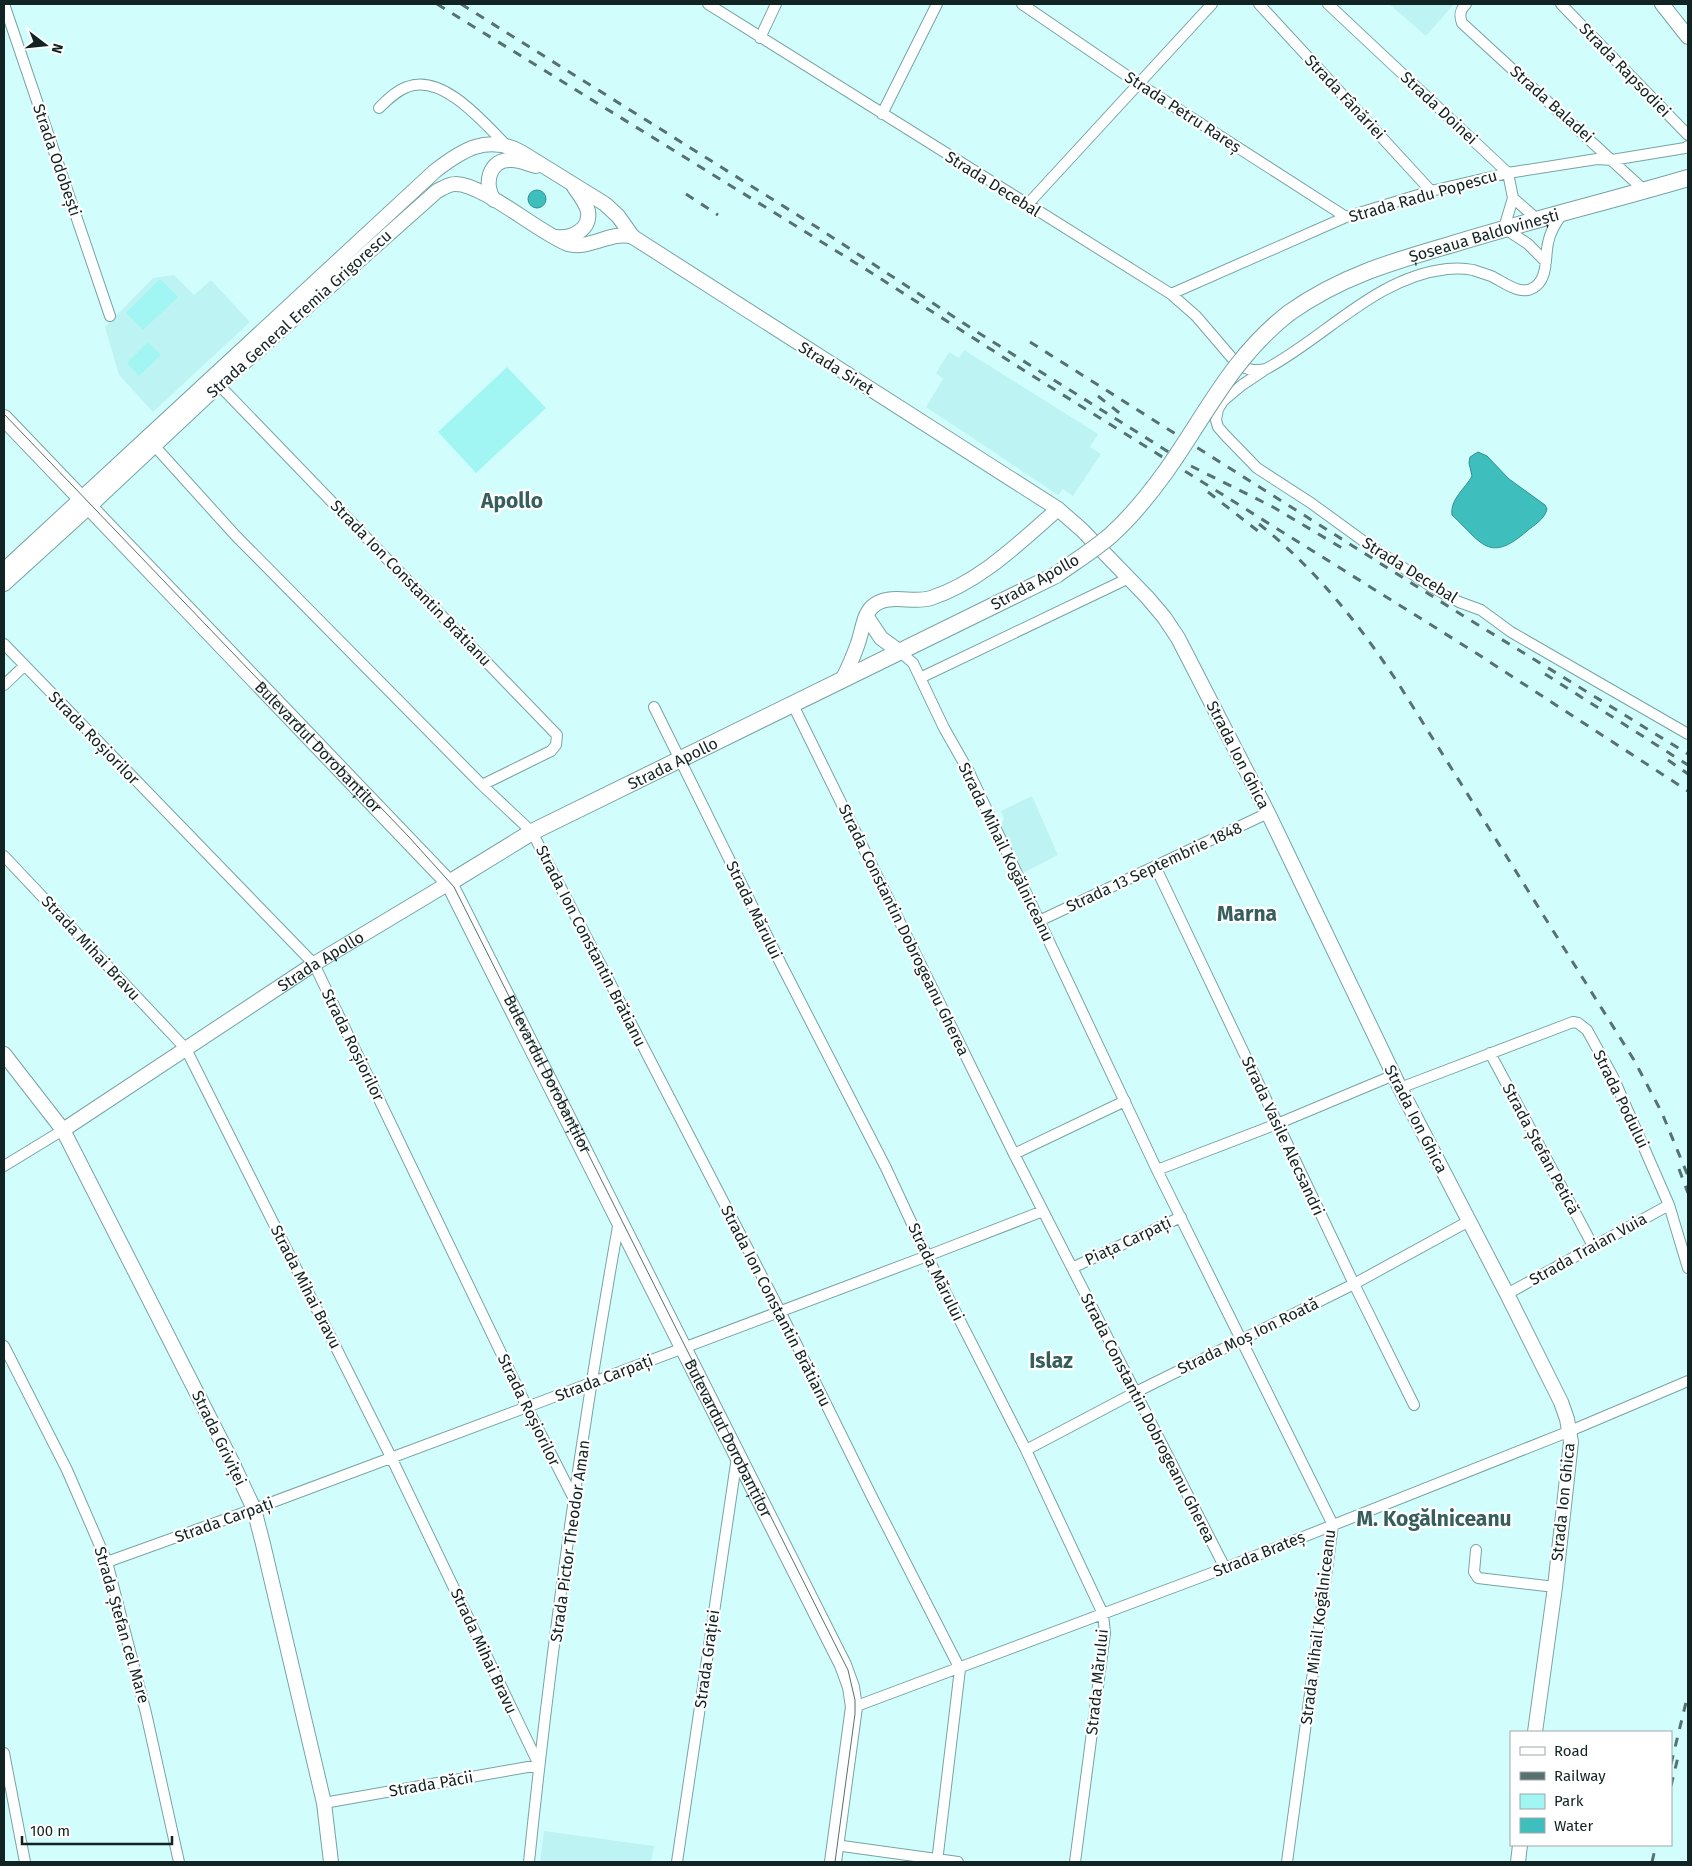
<svg xmlns="http://www.w3.org/2000/svg" width="1692" height="1866" font-family="'Fira Sans',sans-serif">
<style>
.built{fill:#bdf4f3}
.green{fill:#a1f6f4}
.water{fill:#3ebfbd;stroke:#31908f}
.lines{fill:none;stroke-linecap:round;stroke-linejoin:round}
.street-casing{stroke:#78a3a2;stroke-width:12}
.secondary-casing{stroke:#78a3a2;stroke-width:16}
.primary-casing{stroke:#78a3a2;stroke-width:18}
.street{stroke:#fff;stroke-width:10}
.secondary{stroke:#fff;stroke-width:14}
.primary{stroke:#fff;stroke-width:16}
.tram{stroke:#567170;stroke-width:1}
.rail{stroke:#567170;stroke-width:3;stroke-dasharray:9 9;stroke-linecap:butt}
.primary-bridge-casing{stroke:#78a3a2;stroke-width:18;stroke-linecap:butt}
.primary-bridge{stroke:#fff;stroke-width:16}
.labels{text-anchor:middle;dominant-baseline:central;stroke-width:4.5;stroke-linejoin:round;paint-order:stroke}
.street-label{font-size:16px;fill:#122323;stroke:#fff}
.district-label{font-size:21px;font-weight:bold;fill:#355e5d;stroke:#fff}
</style>
<rect width="100%" height="100%" fill="#d1fefd"/>
<path class="built" d="M1389,4H1454L1426,36Z
M174,275L194,295L211,280L250,322L153,412L119,375L105,327L153,278Z
M964,350L1098,434L1090,447L1101,454L1073,496L1063,489L1058,495L926,407L943,379L936,373L949,352L959,358Z
M1032,796L1058,855L1023,873L1000,827L1004,819L1001,811Z
M544,1831L654,1846L651,1862H540Z"/>
<path class="green" d="M160,279L178,297L143,330L126,313Z
M148,342L161,355L139,376L127,363Z
M507,367L546,408L476,473L438,432Z"/>
<path class="water" d="M528 199a9 9 0 1 1 18 0a9 9 0 1 1-18 0Z
M1478,452L1487,456L1509,479L1545,505L1547,509C1545,519 1534,525 1527,531C1489,564 1482,543 1452,515C1450,499 1465,489 1472,476L1469,463L1470,457Z"/>
<g class="lines">
<g class="street-casing">
<path id="street" d="M4,4L110,316
M708,4L1171,294L1196,316L1238,365C1248,370 1255,371 1266,369C1326,337 1376,277 1447,269C1456,268 1464,268 1473,270C1479,272 1485,274 1491,276C1504,282 1522,298 1536,286C1548,276 1545,257 1548,243C1550,232 1556,222 1563,213
M1022,4L1139,84L1346,217
M1259,4L1431,191
M1328,4L1508,173L1513,198L1504,228L1528,244L1546,262
M1466,4C1460,10 1459,15 1462,23L1645,191
M1561,4L1688,135
M760,38L776,4
M379,108C387,100 396,91 407,87C443,73 484,123 506,145
M882,114L937,4
M1513,198L1538,220
M1027,205L1212,4
M1171,294L1346,217L1431,191L1508,173L1597,159L1612,160L1685,148L1688,146
M1263,371L1242,385L1223,401L1218,409L1216,420L1218,427L1225,435L1257,468L1311,503L1366,543L1432,587L1459,602L1481,610L1511,632L1688,734
M219,385L557,735L556,745L551,751L482,785
M150,441L235,535L482,785L532,832L780,1311L873,1499L960,1669L937,1862
M4,644L314,964L527,1407L574,1499
M900,652L913,663L944,728L969,772L1157,1170L1333,1525L1287,1862
M920,678L1129,578
M4,685L24,666
M793,705L1014,1154L1225,1568
M654,707L781,964L886,1168L927,1256L1026,1450L1103,1614L1105,1633L1075,1862
M4,856L186,1049L391,1457L539,1765L324,1803
M1155,866L1354,1284L1414,1405
M1039,921L1268,813
M1490,1053L1593,1246
M1400,1088L1573,1022L1578,1023L1587,1030L1613,1077L1669,1205L1688,1268
M1014,1154L1125,1101
M4,1166L63,1130
M1157,1170L1277,1124L1394,1075
M1072,1268L1181,1217
M1507,1294L1669,1205
M4,1346L67,1470L107,1562L146,1713L179,1862
M1026,1450L1136,1392L1354,1284L1469,1221
M1476,1550L1474,1572L1478,1578L1555,1587
M107,1562L254,1509L527,1407L927,1256L1043,1211
M854,1707L1225,1568L1570,1431L1688,1381
M4,1753L25,1862
M835,1845L958,1862
M529,1862C551,1648 581,1433 619,1221
M677,1862L737,1457"/>
</g>
<g class="secondary-casing">
<g id="secondary">
<path d="M1662,4L1688,37"/>
<path d="M494,200C483,185 489,158 512,160C520,160 528,164 536,166"/>
<path d="M556,237C571,239 591,230 588,211C586,203 579,194 574,187"/>
<path d="M4,570L435,171C462,150 487,134 521,152L605,204L618,216L633,237L1058,509L1082,530L1147,597L1164,617L1178,638L1268,813L1400,1088L1507,1294L1561,1402L1567,1419L1571,1442L1555,1587L1535,1732"/>
<path d="M4,584L91,505L219,385L437,191C443,188 449,184 455,184C482,183 539,233 568,244C590,250 611,230 633,237"/>
<path d="M867,617L881,638L900,652"/>
<path d="M842,680C848,669 853,657 857,646C862,634 863,615 872,607C887,592 913,604 931,598C980,582 1019,543 1058,509"/>
<path d="M4,1054L63,1130L232,1462L254,1509L263,1544L324,1803L331,1862"/>
<path id="s1" d="M63,1130L314,964L449,883"/>
<path d="M1518,1862L1520,1845"/>
</g>
</g>
<g class="primary-casing">
<g id="primary">
<path id="s2" d="M1289,313C1341,276 1394,261 1453,244C1531,220 1610,201 1688,178"/>
<path id="s3" d="M4,418L449,883L843,1665L851,1687L854,1707L833,1862"/>
<path id="s4" d="M449,883L532,832L1056,575"/>
</g>
</g>
<use href="#street" class="street"/>
<use href="#secondary" class="secondary"/>
<use href="#primary" class="primary"/>
<path class="tram" id="s5" d="M4,414L409,837L454,887L848,1670L855,1700V1714L835,1862"/>
<path class="rail" d="M437,4L867,270L1028,373L1476,653L1688,791
M461,4L815,226L974,330L1191,466
M686,194L718,215
M1030,342L1462,615L1688,754
M1098,396L1122,415
M1191,466L1273,507L1347,551
M1208,492L1263,535
M1259,524C1315,568 1359,624 1398,683L1634,1060L1662,1113L1688,1176
M1545,674L1688,765
M1668,760L1688,774
M1679,1169L1688,1193
M1671,1764L1688,1694
M1671,1786L1678,1757
M1652,1862L1656,1845"/>
<g class="primary-bridge-casing">
<path id="primary-bridge" d="M1056,575C1074,562 1094,550 1111,535C1131,517 1148,496 1164,474C1205,417 1231,358 1289,313"/>
</g>
<use href="#primary-bridge" class="primary-bridge"/>
</g>
<g class="labels">
<g class="street-label">
<text transform="translate(1625 70) rotate(46)">Strada Rapsodiei</text>
<text transform="translate(1345 97) rotate(47)">Strada Fânăriei</text>
<text transform="translate(1552 104) rotate(42)">Strada Baladei</text>
<text transform="translate(1439 108) rotate(43)">Strada Doinei</text>
<text transform="translate(1183 112) rotate(33)">Strada Petru Rareș</text>
<text transform="translate(57 160) rotate(71)">Strada Odobești</text>
<text transform="translate(993 184) rotate(32)">Strada Decebal</text>
<text transform="translate(1423 196) rotate(-16)">Strada Radu Popescu</text>
<text stroke="none"><textPath href="#s2" startOffset="211">Șoseaua Baldovinești</textPath></text>
<text transform="translate(299 314) rotate(-42)">Strada General Eremia Grigorescu</text>
<text transform="translate(836 368) rotate(32)">Strada Siret</text>
<text transform="translate(1410 570) rotate(32)">Strada Decebal</text>
<text transform="translate(1035 582) rotate(-29)">Strada Apollo</text>
<text transform="translate(411 583) rotate(46)">Strada Ion Constantin Brătianu</text>
<text transform="translate(94 738) rotate(46)">Strada Roșiorilor</text>
<text stroke="none"><textPath href="#s3" startOffset="455">Bulevardul Dorobanților</textPath></text>
<text transform="translate(1238 755) rotate(63)">Strada Ion Ghica</text>
<text stroke="none"><textPath href="#s4" startOffset="254">Strada Apollo</textPath></text>
<text transform="translate(1006 852) rotate(64)">Strada Mihail Kogălniceanu</text>
<text transform="translate(1154 867) rotate(-25)">Strada 13 Septembrie 1848</text>
<text transform="translate(754 910) rotate(64)">Strada Mărului</text>
<text transform="translate(904 930) rotate(64)">Strada Constantin Dobrogeanu Gherea</text>
<text transform="translate(591 946) rotate(63)">Strada Ion Constantin Brătianu</text>
<text transform="translate(91 948) rotate(47)">Strada Mihai Bravu</text>
<text stroke="none"><textPath href="#s1" startOffset="308">Strada Apollo</textPath></text>
<text transform="translate(353 1045) rotate(64)">Strada Roșiorilor</text>
<text stroke="none"><textPath href="#s5" startOffset="862">Bulevardul Dorobanților</textPath></text>
<text transform="translate(1621 1099) rotate(64)">Strada Podului</text>
<text transform="translate(1416 1119) rotate(63)">Strada Ion Ghica</text>
<text transform="translate(1283 1136) rotate(65)">Strada Vasile Alecsandri</text>
<text transform="translate(1541 1149) rotate(62)">Strada Ștefan Petică</text>
<text transform="translate(1128 1241) rotate(-25)">Piața Carpați</text>
<text transform="translate(1588 1249) rotate(-29)">Strada Traian Vuia</text>
<text transform="translate(936 1272) rotate(64)">Strada Mărului</text>
<text transform="translate(306 1287) rotate(63)">Strada Mihai Bravu</text>
<text transform="translate(776 1306) rotate(63)">Strada Ion Constantin Brătianu</text>
<text transform="translate(1248 1336) rotate(-26)">Strada Moș Ion Roată</text>
<text transform="translate(604 1378) rotate(-21)">Strada Carpați</text>
<text transform="translate(529 1410) rotate(64)">Strada Roșiorilor</text>
<text transform="translate(1148 1418) rotate(63)">Strada Constantin Dobrogeanu Gherea</text>
<text transform="translate(219 1438) rotate(64)">Strada Griviței</text>
<text stroke="none"><textPath href="#s3" startOffset="1265">Bulevardul Dorobanților</textPath></text>
<text transform="translate(1563 1502) rotate(-84)">Strada Ion Ghica</text>
<text transform="translate(224 1520) rotate(-20)">Strada Carpați</text>
<text transform="translate(570 1541) rotate(-82)">Strada Pictor Theodor Aman</text>
<text transform="translate(1259 1554) rotate(-22)">Strada Brateș</text>
<text transform="translate(122 1625) rotate(74)">Strada Ștefan cel Mare</text>
<text transform="translate(1318 1627) rotate(-83)">Strada Mihail Kogălniceanu</text>
<text transform="translate(484 1651) rotate(65)">Strada Mihai Bravu</text>
<text transform="translate(707 1659) rotate(-82)">Strada Grației</text>
<text transform="translate(1097 1682) rotate(-84)">Strada Mărului</text>
<text transform="translate(431 1784) rotate(-10)">Strada Păcii</text>
</g>
<g class="district-label">
<text x="512" y="501">Apollo</text>
<text x="1247" y="914">Marna</text>
<text x="1051" y="1361">Islaz</text>
<text x="1434" y="1519">M. Kogălniceanu</text>
</g>
</g>
<rect width="1692" height="1866" fill="none" stroke="#122323" stroke-width="10"/>
<rect x="1510" y="1731" width="162" height="115" fill="#ffffff" stroke="#a0a7a7"/>
<rect x="1520" y="1747" width="25" height="8" fill="#ffffff" stroke="#a0a7a7"/>
<text x="1554" y="1756" font-size="15" fill="#122323">Road</text>
<rect x="1520" y="1772" width="25" height="8" fill="#567170" stroke="#a0a7a7"/>
<text x="1554" y="1781" font-size="15" fill="#122323">Railway</text>
<rect x="1520" y="1794" width="25" height="15" fill="#a1f6f4" stroke="#a0a7a7"/>
<text x="1554" y="1806" font-size="15" fill="#122323">Park</text>
<rect x="1520" y="1818" width="25" height="15" fill="#3ebfbd" stroke="#a0a7a7"/>
<text x="1554" y="1831" font-size="15" fill="#122323">Water</text>
<g transform="translate(45 45) rotate(106)" stroke="#ffffff" stroke-width="4" paint-order="stroke">
<path d="M0-4L9 19L0 12L-9 19Z" fill="#122323"/>
<text y="-8" font-size="14" font-weight="bold" text-anchor="middle" fill="#122323">N</text>
</g>
<path d="M22 1836v8h150v-8" fill="none" stroke="#122323" stroke-width="2.5"/>
<text x="30" y="1836" font-size="15" fill="#122323" stroke="#ffffff" stroke-width="4" paint-order="stroke">100 m</text>
</svg>
